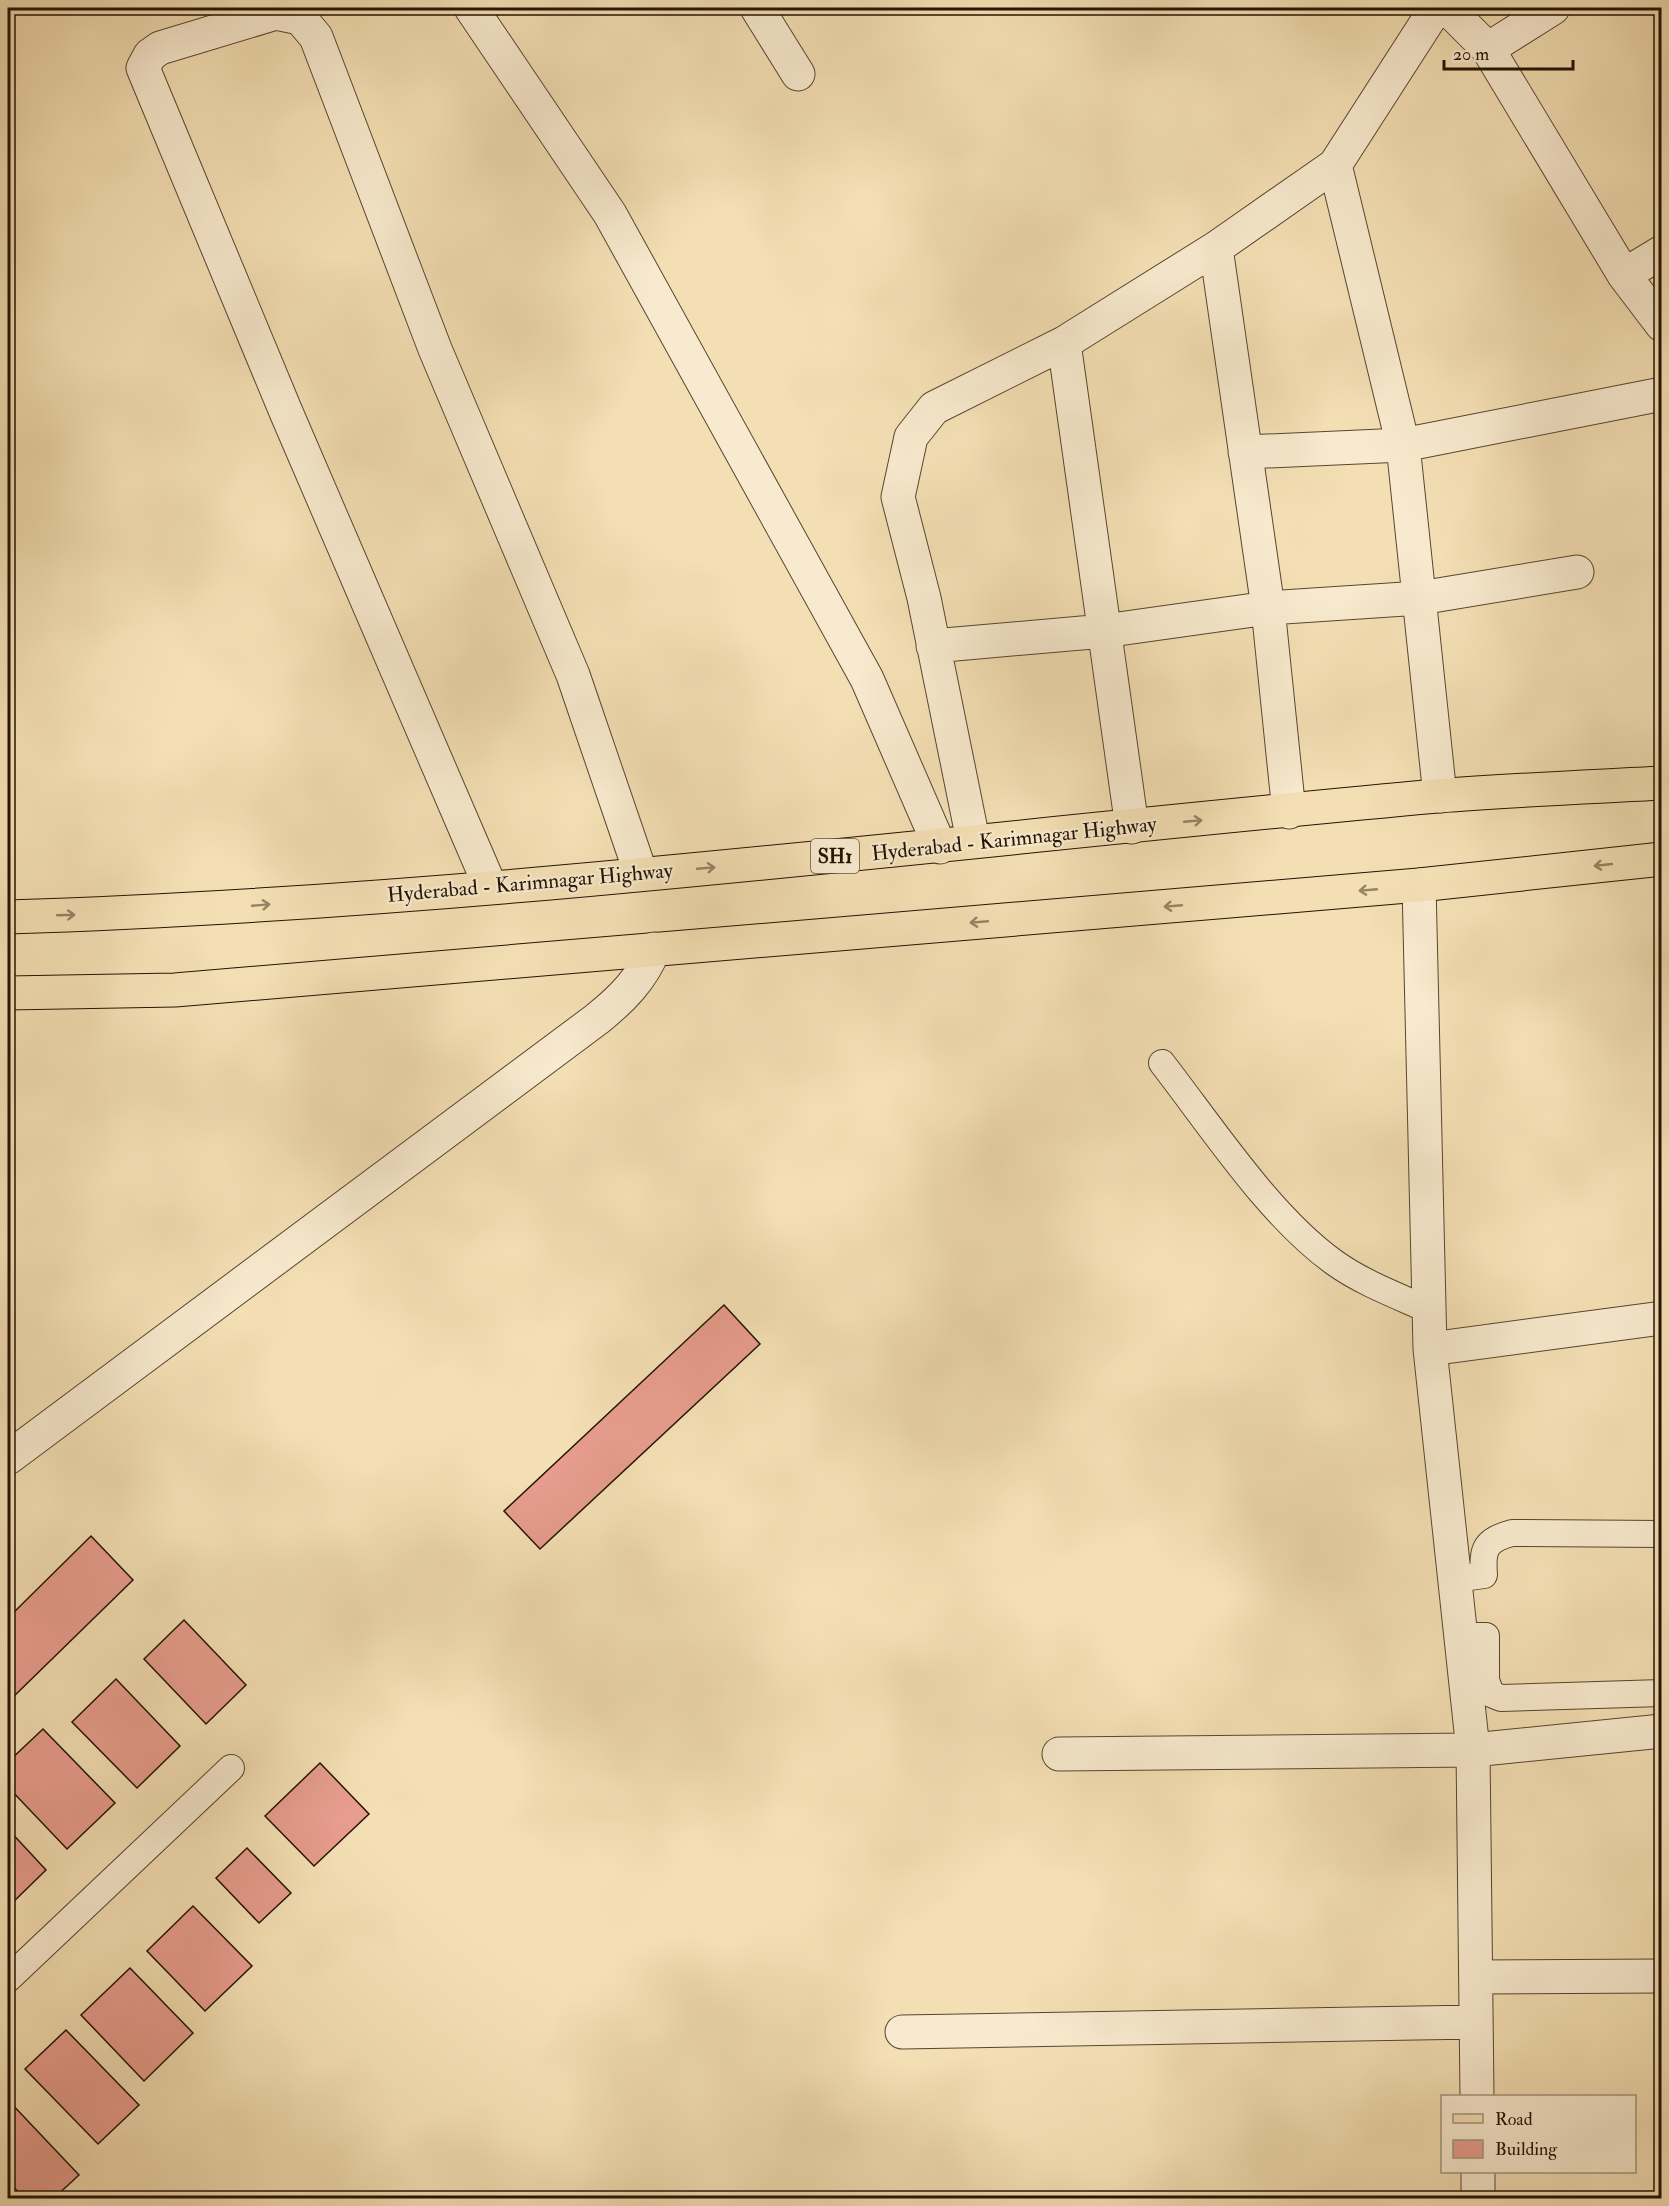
<svg xmlns="http://www.w3.org/2000/svg" width="1669" height="2206" font-family="'IM FELL Double Pica',serif">
<style>
.building{fill:#e89d8e;stroke:#231303;stroke-width:1.5}
.lines{fill:none;stroke-linecap:round;stroke-linejoin:round}
.service-casing{stroke:#57462f;stroke-width:28}
.minor-casing{stroke:#57462f;stroke-width:35}
.tertiary-casing{stroke:#57462f;stroke-width:35}
.primary-casing{stroke:#231303;stroke-width:35}
.service{stroke:#f8eace;stroke-width:26}
.minor{stroke:#f8eace;stroke-width:33}
.tertiary{stroke:#f8eace;stroke-width:33}
.primary{stroke:#f4dfb4;stroke-width:33}
.oneway{stroke:#968364}
.labels{text-anchor:middle;dominant-baseline:central;stroke-width:4.5;stroke-linejoin:round;paint-order:stroke}
.shield{fill:#f8eace;stroke:#635440;stroke-width:1.5}
.shield-label{font-size:20px;font-weight:bold;fill:#231303}
.street-label{font-size:21px;fill:#231303;stroke:#f8eace}
</style>
<rect width="100%" height="100%" fill="#f4dfb4"/>
<filter id="stains"><feTurbulence type="fractalNoise" baseFrequency=".00333" numOctaves="4"/><feColorMatrix values="0 0 0 0 .2 0 0 0 0 .09 0 0 0 0 .02 0 0 0 .5 -.17"/></filter>
<radialGradient id="worn" r=".72"><stop offset=".6" stop-color="#630" stop-opacity="0"/><stop offset="1" stop-color="#630" stop-opacity=".3"/></radialGradient>
<path class="building" d="M724,1305L760,1344L540,1549L504,1511Z
M91,1536L133,1580L8,1702V1618Z
M184,1620L246,1685L206,1724L144,1659Z
M116,1679L180,1746L137,1788L72,1722Z
M43,1729L115,1803L67,1849L8,1787V1762Z
M320,1763L369,1814L314,1866L265,1816Z
M8,1829L46,1870L8,1907Z
M247,1848L291,1893L259,1923L216,1878Z
M193,1906L252,1966L205,2011L147,1951Z
M130,1968L193,2033L144,2081L81,2015Z
M66,2030L139,2105L98,2144L25,2069Z
M8,2100L79,2175L54,2198H24L8,2181Z"/>
<g class="lines">
<g class="service-casing">
<path id="service" d="M1162,1063C1211,1126 1270,1217 1335,1263C1363,1283 1398,1296 1429,1310
M1455,1579L1484,1575C1482,1549 1485,1540 1512,1533L1662,1534
M1461,1636H1486V1680L1491,1694L1501,1698L1662,1693
M8,1979L231,1768"/>
</g>
<g class="minor-casing">
<path id="minor" d="M471,8L610,214L867,679L940,847
M757,8L798,74
M1447,8L1488,49L1553,8
M1488,49L1624,275
M1335,165L1403,445L1440,796
M1216,248L1268,608L1289,812
M1662,252L1624,275L1662,325
M1064,343L1132,827
M1245,452L1403,445L1662,394
M933,646L1104,631L1268,608L1420,598L1577,572
M973,840L924,598L898,497L911,437L934,408L1064,343L1216,248L1335,165L1436,8
M1419,885L1430,1349L1473,1750L1662,1731
M490,886L286,412L143,68L150,55L160,48L276,13L300,18L316,37L435,349L573,675L641,874
M1430,1349L1662,1318
M1059,1754L1473,1750L1477,2096
M1476,1977L1662,1976
M902,2032L1476,2022
M1478,2172V2198"/>
</g>
<g class="tertiary-casing">
<path id="tertiary" d="M8,1458L597,1019C622,999 642,979 654,949"/>
</g>
<g class="primary-casing">
<path id="primary" d="M8,917C486,902 961,839 1437,796C1511,790 1587,787 1662,783
M8,993L175,990L1419,885L1662,859"/>
</g>
<use href="#service" class="service"/>
<use href="#minor" class="minor"/>
<use href="#tertiary" class="tertiary"/>
<use href="#primary" class="primary"/>
</g>
<defs><path id="oneway-shaft" d="M-6 0H5M1.5-3L5.5 0L1.5 3" fill="none" stroke-width="1.6" stroke-linecap="round" stroke-linejoin="round" transform="scale(1.5)"/></defs>
<g class="oneway">
<use href="#oneway-shaft" transform="translate(1193 821) rotate(-5)"/>
<use href="#oneway-shaft" transform="translate(1603 865) rotate(174)"/>
<use href="#oneway-shaft" transform="translate(706 868) rotate(-5)"/>
<use href="#oneway-shaft" transform="translate(1368 890) rotate(175)"/>
<use href="#oneway-shaft" transform="translate(261 905) rotate(-5)"/>
<use href="#oneway-shaft" transform="translate(1173 906) rotate(175)"/>
<use href="#oneway-shaft" transform="translate(66 915) rotate(-2)"/>
<use href="#oneway-shaft" transform="translate(979 922) rotate(175)"/>
</g>
<g class="labels">
<rect class="shield" x="811" y="839" width="48" height="34" rx="4.5"/>
<g class="shield-label">
<text x="835" y="856">SH1</text>
</g>
<g class="street-label">
<text transform="translate(1014 839) rotate(-6)">Hyderabad - Karimnagar Highway</text>
<text transform="translate(530 883) rotate(-5)">Hyderabad - Karimnagar Highway</text>
</g>
</g>
<rect width="1669" height="2206" fill="none" stroke="#f4dfb4" stroke-width="30"/>
<rect x="9" y="9" width="1651" height="2188" fill="none" stroke="#231303" stroke-width="3"/>
<rect x="15" y="15" width="1639" height="2176" fill="none" stroke="#231303" stroke-width="1.5"/>
<rect x="1441" y="2095" width="195" height="78" fill="#f8eace" stroke="#a3947d" stroke-width="1.5"/>
<rect x="1453" y="2114" width="30" height="9" fill="#f4dfb4" stroke="#a3947d" stroke-width="1.5"/>
<text x="1495" y="2125" font-size="18" fill="#231303">Road</text>
<rect x="1453" y="2140" width="30" height="18" fill="#e89d8e" stroke="#a3947d" stroke-width="1.5"/>
<text x="1495" y="2155" font-size="18" fill="#231303">Building</text>
<path d="M1444 60v9h129v-9" fill="none" stroke="#231303" stroke-width="3"/>
<text x="1453" y="60" font-size="18" fill="#231303" stroke="#f8eace" stroke-width="4.5" paint-order="stroke">20 m</text>
<rect width="100%" height="100%" filter="url(#stains)"/>
<rect width="100%" height="100%" fill="url(#worn)"/>
</svg>
